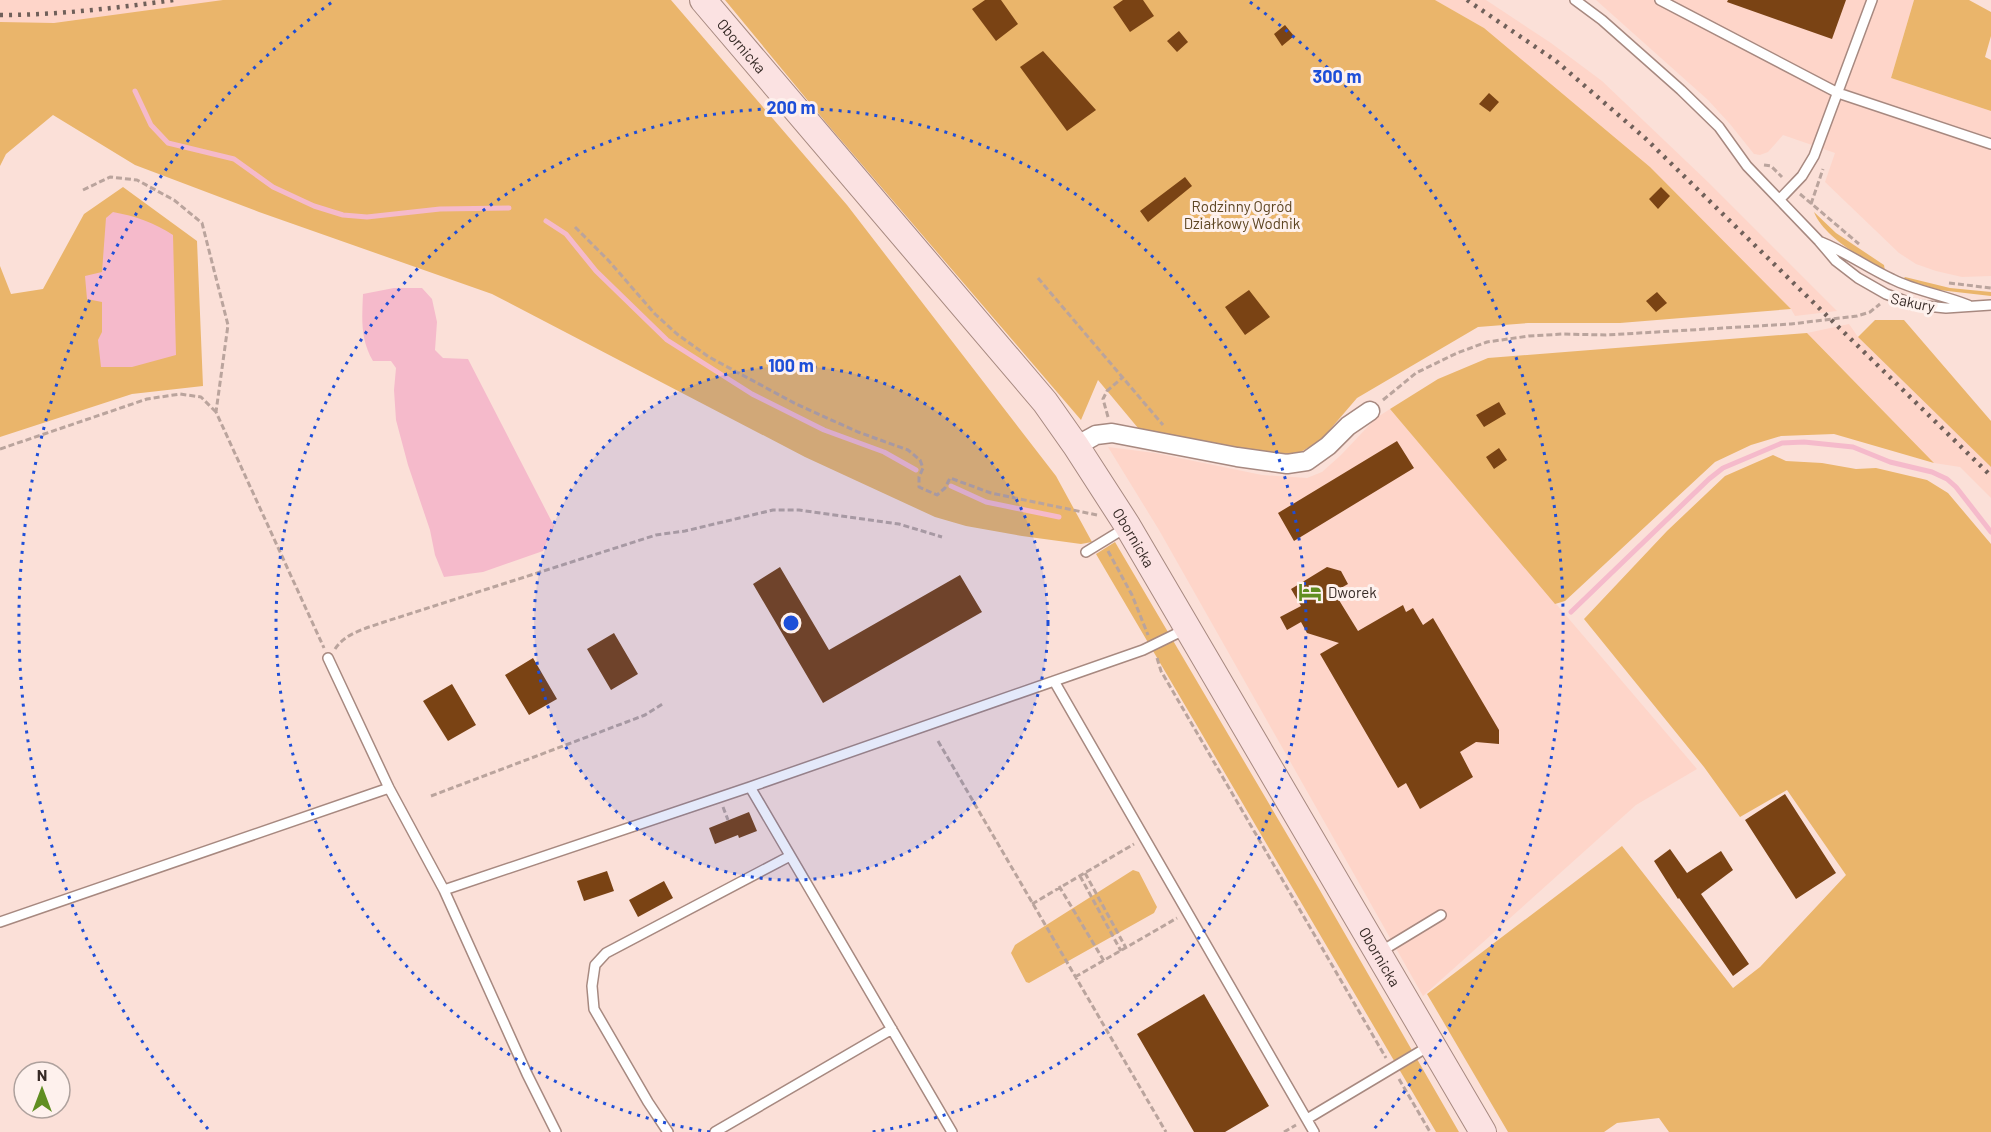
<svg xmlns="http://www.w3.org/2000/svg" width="1991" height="1132" font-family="Barlow,sans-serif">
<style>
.built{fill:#fed5c9}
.green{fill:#eab56b}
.water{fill:#f5bacb}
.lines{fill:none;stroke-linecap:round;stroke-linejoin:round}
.stream{stroke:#f5bacb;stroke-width:5}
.building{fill:#7a4314}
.lane-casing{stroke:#a78980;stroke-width:12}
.street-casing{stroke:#a78980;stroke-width:21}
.secondary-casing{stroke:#a78980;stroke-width:28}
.path{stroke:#baa49d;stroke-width:3;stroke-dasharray:6 3;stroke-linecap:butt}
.lane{stroke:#fff;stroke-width:9}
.street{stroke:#fff;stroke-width:18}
.secondary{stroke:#fbe2e2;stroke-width:26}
.rail{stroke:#70605a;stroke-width:4.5;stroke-dasharray:3 6;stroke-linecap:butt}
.ring{fill:none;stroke:#1d4ed8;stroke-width:3;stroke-dasharray:3 6}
.labels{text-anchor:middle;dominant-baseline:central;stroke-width:6;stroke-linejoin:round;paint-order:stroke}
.street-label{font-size:15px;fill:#362a26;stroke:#fef1ed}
.park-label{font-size:15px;fill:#5d4522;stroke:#fef1ed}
.poi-label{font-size:15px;fill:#362a26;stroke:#fef1ed;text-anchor:start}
.centre{fill:#1d4ed8;stroke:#fef1ed;stroke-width:3}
.ring-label{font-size:18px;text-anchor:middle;font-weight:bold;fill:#1d4ed8;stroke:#fef1ed;stroke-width:6;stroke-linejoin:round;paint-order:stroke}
</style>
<rect width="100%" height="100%" fill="#fbe0d8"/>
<path class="built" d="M0,0H271L0,36Z
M1435,0H1486L1551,43L1602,81L1708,182L1837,311L1795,316L1791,309L1484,28Z
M1596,0H1914L1891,78L1991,111V276L1962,277L1936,271L1916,264L1899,253L1825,182L1835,153L1783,135L1768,152L1760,155L1754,154L1730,124L1708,100Z
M1849,324L1858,337L1991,467V498L1960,467L1934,463L1807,333Z
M1390,409L1697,769L1636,805L1423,996L1159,530L1108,447L1155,453L1262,475L1307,478L1322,472L1341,455L1376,418Z"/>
<path class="green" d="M223,0H671L847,205L1056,476L1092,542L1081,544L1022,536L966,526L935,517L805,457L492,294L259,212L135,165L53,115L6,154L0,166V22L54,23Z
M725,0H1435L1484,28L1650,167L1791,309L1620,323H1528L1478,327L1357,398L1321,440L1299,453L1263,454L1138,428L1098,380L1081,420L828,125Z
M1914,0H1969L1991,12V36L1985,57L1991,60V111L1891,78Z
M123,187L197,241L203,386L132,394L0,437V266L11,294L43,289L84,214Z
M1814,212L1836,233L1884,265L1885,271C1863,259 1823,236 1814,212Z
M1905,277L1950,288L1991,292V296L1939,290L1903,279Z
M1875,320H1904L1991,421V467L1858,337Z
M1807,333L1934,463L1834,434L1781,436L1751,445L1715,462L1565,601L1555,604L1390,409L1438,379L1488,358Z
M1773,455L1786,461L1822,463L1856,469L1876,468L1927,480L1948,493L1991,544V1132H1669L1659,1118L1617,1123L1604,1132H1508L1427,994L1622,846L1733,988L1760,967L1846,875L1787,790L1740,817L1704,767L1584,619L1667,531L1725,476Z
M1115,542L1318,887L1459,1132H1436L1096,554Z
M1133,870L1139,872L1157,907L1154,913L1029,983L1026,982L1011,953L1015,945Z"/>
<path class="water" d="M113,212C135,216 155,223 173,235L176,355L132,367H101L98,340L102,332V302L87,299L85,276L102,272L106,218Z
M394,288H422L432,299L437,322L435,350L443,358L468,359L554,526L543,551L483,572L444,577L435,555L430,530L408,465L396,420L394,390L396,368L391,361H373C360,339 362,318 363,294Z"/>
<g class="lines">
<path class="stream" d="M135,91L151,125L168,143L234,159L273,187L314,206L343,215L367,217L440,209L509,208
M546,221L566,234L596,271L667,340L752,394L824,430L884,452L916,470
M951,486L986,502L1059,517
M1571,612L1709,479L1723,468L1782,443L1804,442L1853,447L1890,462L1932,472L1947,479L1956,487L1991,532"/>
</g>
<path class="building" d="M985,0H1001L1018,24L996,41L972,9Z
M1123,0H1143L1154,16L1130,32L1113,7Z
M1728,0H1846L1832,39L1727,2Z
M1285,25L1294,36L1282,46L1274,34Z
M1179,31L1188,42L1177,52L1167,41Z
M1043,51L1096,110L1067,131L1020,67Z
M1489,93L1499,102L1490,112L1479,104Z
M1185,177L1192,186L1148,222L1140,211Z
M1661,187L1670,196L1658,209L1649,199Z
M1249,290L1270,317L1245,335L1225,307Z
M1657,292L1667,303L1656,312L1646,301Z
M1499,402L1506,414L1484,427L1476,415Z
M1397,441L1414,468L1294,541L1278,513Z
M1499,448L1507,460L1494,469L1486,457Z
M780,567L829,650L960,575L982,612L823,703L753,584Z
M1327,567L1341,571L1348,584L1334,592L1358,631L1403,605L1406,612L1413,608L1423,625L1433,618L1499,730V744L1476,742L1460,752L1473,777L1420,809L1406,783L1398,788L1320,654L1339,643L1307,633L1301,622L1287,630L1280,617L1301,606L1291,589Z
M614,633L638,674L611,690L587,649Z
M533,658L557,699L529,715L505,675Z
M452,684L476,725L448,741L423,701Z
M1785,794L1836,873L1796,899L1745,820Z
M749,812L757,831L739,838L738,835L715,844L709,828Z
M1670,849L1687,873L1721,851L1733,870L1701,894L1749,964L1733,976L1679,898L1678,899L1654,861Z
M607,871L614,891L584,901L577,881Z
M664,881L673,898L638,917L629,900Z
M1204,994L1269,1106L1225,1132H1194L1137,1034Z"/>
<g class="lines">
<g class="lane-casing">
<path id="lane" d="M1575,0L1602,20L1681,90L1719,127L1747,166L1819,241L1836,261L1858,278L1886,294L1916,305L1946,308L1991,305
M1660,0L1838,93L1991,144
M1780,199L1802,176L1814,156L1872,0
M1821,242C1846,252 1868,268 1892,279C1916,291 1943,295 1968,305
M1086,552L1117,533L1126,525
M328,658L389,788L444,890L527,1074L556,1132
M1054,681L1314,1132
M750,787L952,1132
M444,890L750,787L1143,650L1186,629
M0,922L389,788
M1380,952L1441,915
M1307,1119L1431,1045
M668,1132L648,1102L594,1009L592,986L595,965L606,953L790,856
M715,1132L892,1029"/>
</g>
<g class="street-casing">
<path id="street" d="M1076,446L1096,435L1112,433L1237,457L1287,464L1307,461L1328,446L1348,426L1370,411"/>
</g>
<g class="secondary-casing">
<g id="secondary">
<path id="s1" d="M703,0L1045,402L1076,446L1127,525L1483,1132"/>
</g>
</g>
<path class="path" d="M1764,165L1771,166L1782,177
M83,190L110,177L137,180L174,200L202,223L228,325L216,412L324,648
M1800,194L1859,244
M1811,204L1823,169
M575,227L608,260L655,314L677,334L709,357L796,404L858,432L908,450L920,460L923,468L919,477V487L937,495L945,488L950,478L991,493L1097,515
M1038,278L1163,425
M1949,283L1991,288
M1383,400L1416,373L1457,353L1487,342L1529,336L1563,334L1606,335L1791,324L1857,316L1870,312L1880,304
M1108,417L1103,399L1107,391L1123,377
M0,449L147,399L180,394L201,397L216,412
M1108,551L1132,595L1148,635
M335,649C345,633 367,628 384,622L656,535L685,531L773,510H799L899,524L942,537
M1157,658L1161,671L1386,1058
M938,741L1166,1132
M431,796L645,715L664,703
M723,807L728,820
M1085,873L1126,948
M1080,876L1121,951
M1059,886L1104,961
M1032,904L1134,844
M1075,977L1177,918
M1399,1079L1430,1132
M1284,1132L1296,1125"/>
<use href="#lane" class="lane"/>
<use href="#street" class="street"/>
<use href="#secondary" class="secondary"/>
<path class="rail" d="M1467,0L1556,61L1645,138L1991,476
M0,15C59,15 116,8 174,0"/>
</g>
<circle cx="791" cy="623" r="257" fill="#1d4ed8" fill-opacity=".12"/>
<g class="ring">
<circle cx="791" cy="623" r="257"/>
<path d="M710 1132A515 515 0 1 1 872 1132"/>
<path d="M208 1129A772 772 0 0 1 332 2M1250 2A772 772 0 0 1 1374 1129"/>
</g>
<defs>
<g id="hotel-bare" transform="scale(1.8)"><path d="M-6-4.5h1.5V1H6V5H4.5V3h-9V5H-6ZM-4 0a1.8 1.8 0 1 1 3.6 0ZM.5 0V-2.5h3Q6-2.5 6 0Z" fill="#608e21" stroke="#fef1ed" stroke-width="2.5" paint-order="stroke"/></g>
</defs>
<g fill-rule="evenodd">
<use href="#hotel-bare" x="1310" y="592"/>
</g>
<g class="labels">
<g class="street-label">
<text stroke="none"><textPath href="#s1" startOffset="60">Obornicka</textPath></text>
<text transform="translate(1913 302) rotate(12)">Sakury</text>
<text stroke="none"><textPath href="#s1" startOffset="690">Obornicka</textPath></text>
<text stroke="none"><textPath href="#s1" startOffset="1176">Obornicka</textPath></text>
</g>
<g class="park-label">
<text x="1242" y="206">Rodzinny Ogród<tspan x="1242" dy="17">Działkowy Wodnik</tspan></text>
</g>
<g class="poi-label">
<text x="1328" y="592">Dworek</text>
</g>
</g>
<circle cx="791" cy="623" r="9" class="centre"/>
<g class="ring-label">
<text x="1337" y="83">300 m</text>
<text x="791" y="114">200 m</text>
<text x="791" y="372">100 m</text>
</g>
<g transform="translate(42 1090)"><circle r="28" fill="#fef1ed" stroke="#aea19d" stroke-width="1.5"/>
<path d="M0-4.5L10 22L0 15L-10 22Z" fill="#608e21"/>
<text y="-9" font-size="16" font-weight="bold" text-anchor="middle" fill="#362a26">N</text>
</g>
</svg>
